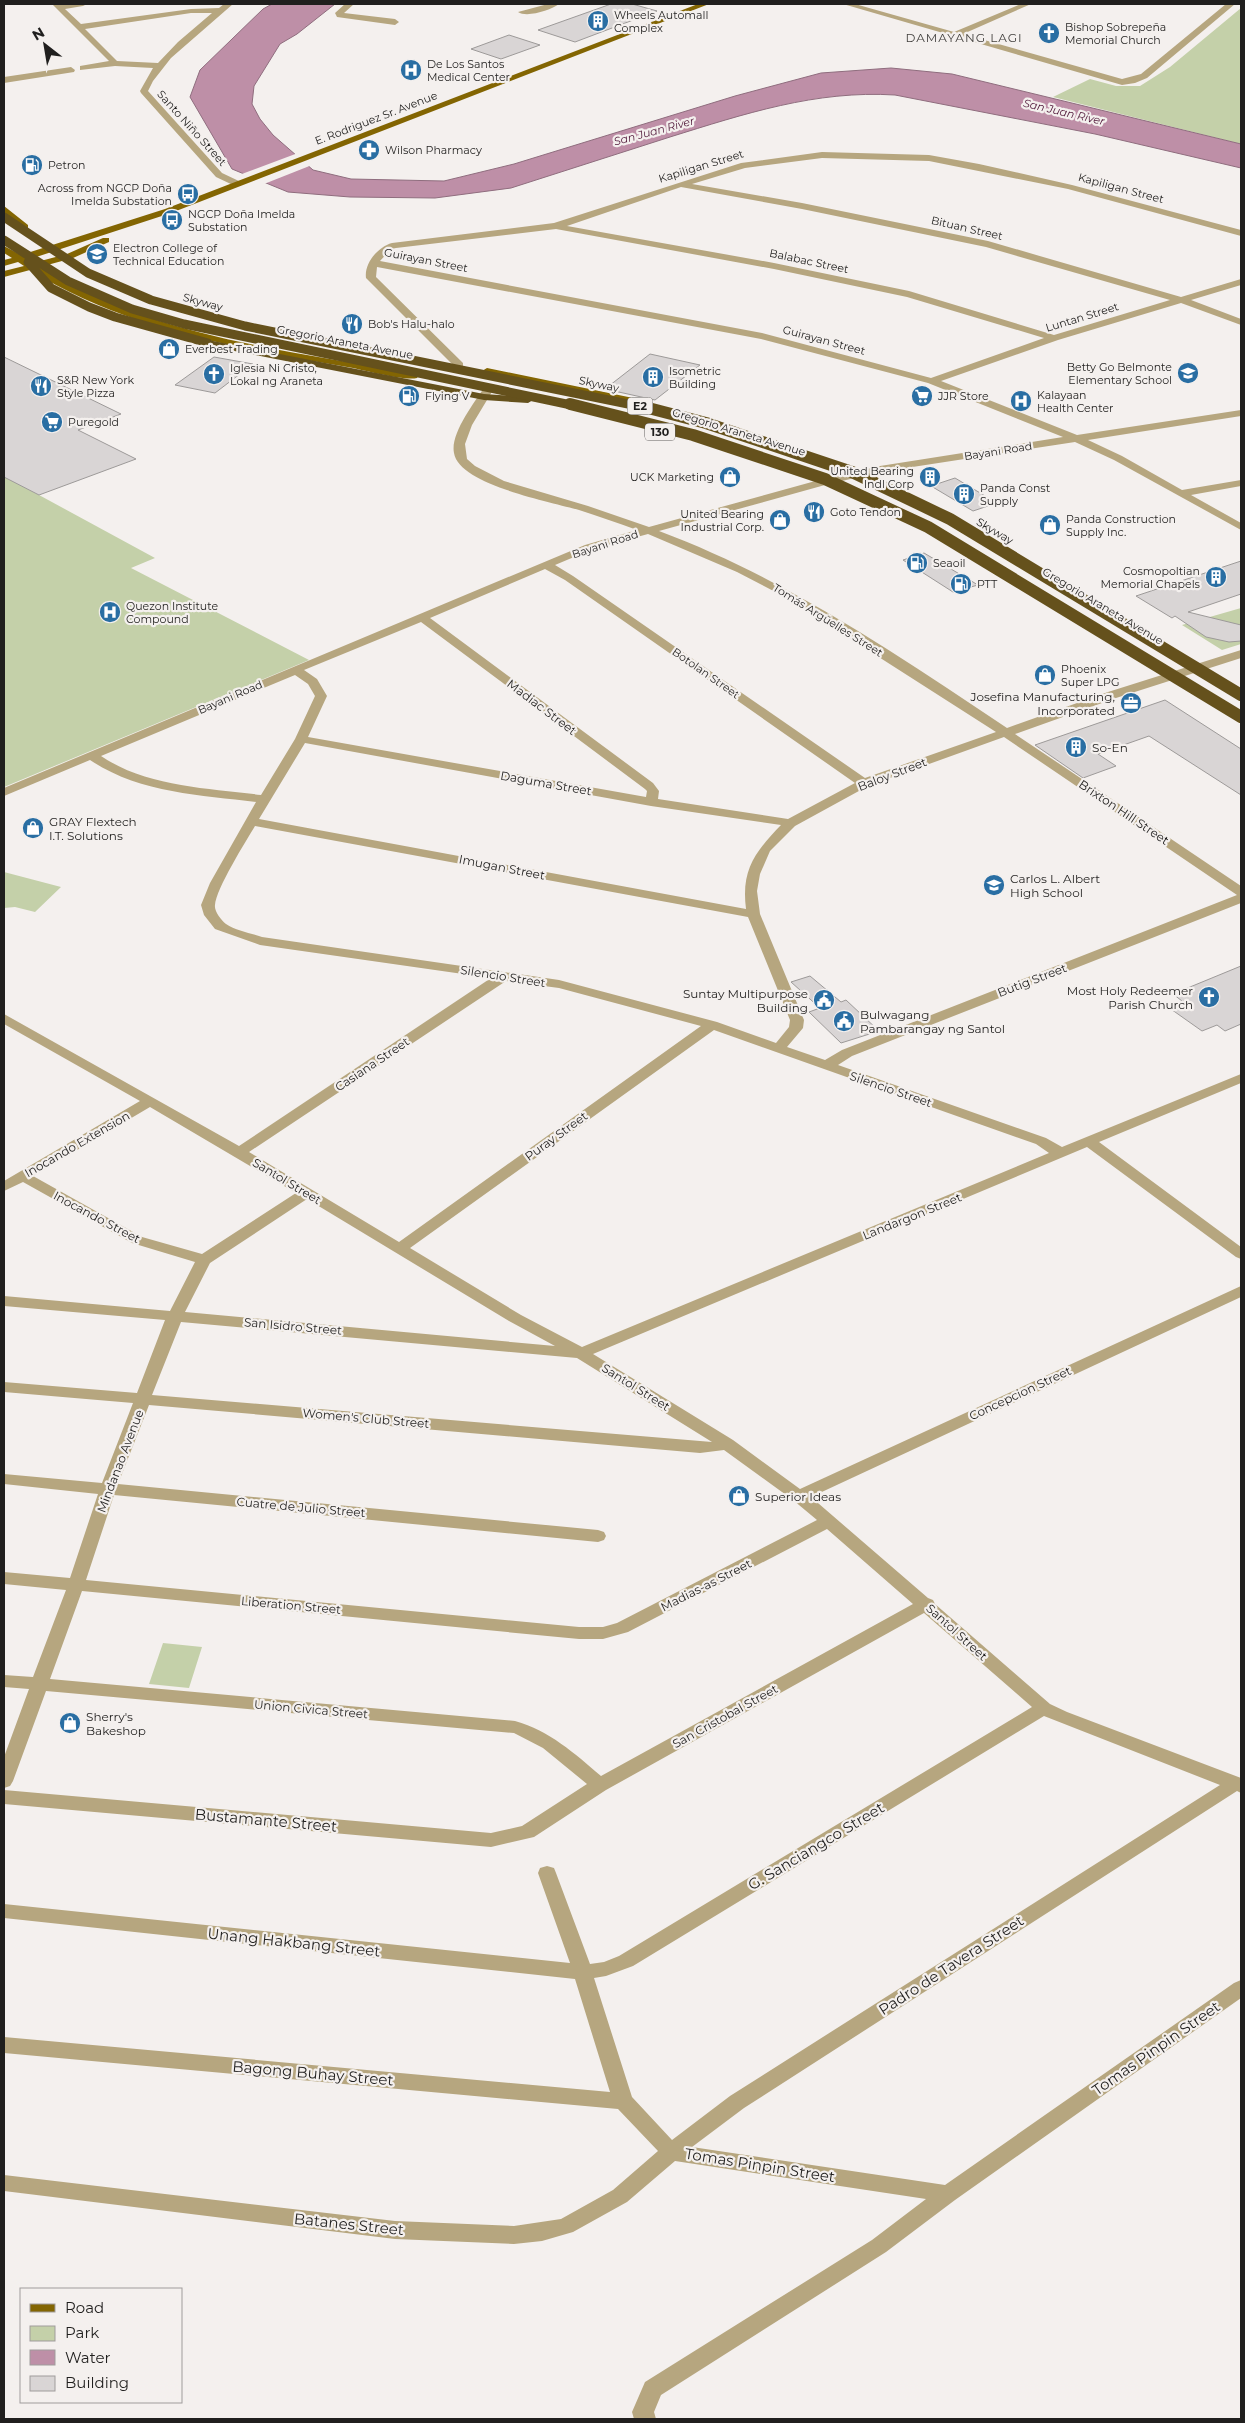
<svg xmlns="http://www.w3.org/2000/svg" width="1245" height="2423" font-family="Montserrat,sans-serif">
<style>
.green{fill:#c4d0a9}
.water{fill:#be8fa7;stroke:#8f6d7e}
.pier{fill:#f4f0ee}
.building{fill:#d9d5d5;stroke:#9d9a99}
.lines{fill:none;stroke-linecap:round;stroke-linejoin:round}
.minor{fill:#b6a67f;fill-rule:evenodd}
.major{fill:#836502;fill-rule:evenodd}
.highway{fill:#65511c;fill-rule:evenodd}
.highway-bridge-far1{stroke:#65511c;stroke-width:9}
.highway-bridge{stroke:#65511c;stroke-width:12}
.labels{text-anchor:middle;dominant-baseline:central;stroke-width:4.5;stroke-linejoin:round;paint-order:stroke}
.far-poi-label{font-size:11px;fill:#201f1e;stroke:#f4f0ee;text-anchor:start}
.far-water-label{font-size:11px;font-style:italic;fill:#4e1537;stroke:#f4f0ee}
.far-street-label{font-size:11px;fill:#201f1e;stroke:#f4f0ee}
.shield{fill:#f4f0ee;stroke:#605e5c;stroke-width:1}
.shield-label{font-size:11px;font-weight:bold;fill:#201f1e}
.far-quarter-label{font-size:12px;letter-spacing:1px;fill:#413f3d;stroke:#f4f0ee}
.poi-label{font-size:12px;fill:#201f1e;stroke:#f4f0ee;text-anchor:start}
.street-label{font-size:12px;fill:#201f1e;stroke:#f4f0ee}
.near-street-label{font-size:15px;fill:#201f1e;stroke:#f4f0ee}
</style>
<rect width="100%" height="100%" fill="#f4f0ee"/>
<path class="green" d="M1241,8V144L1053,97L1090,79L1116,86H1140L1170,67Z
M4,476L155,558L131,568L309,660L4,787Z
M1241,608V644L1222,650L1182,625Z
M4,872L61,887L35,912L15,907L4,908Z
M163,1643L202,1647L189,1688L149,1684Z"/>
<path class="water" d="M272,4H335L297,34L280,44L254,86L252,104L260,119L273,135L313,170L351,179L444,181L514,164L735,96L821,73L891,68L952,74L1241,144V168L1095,134L895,95C816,90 744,114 670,137C617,154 564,171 511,188L435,198L350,197L288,192L232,169L190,97L200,70L263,9Z"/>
<path class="pier" d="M298,153L312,165L264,184L239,175Z"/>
<path class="building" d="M611,4H632L657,11L575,42L538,30Z
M509,35L540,45L501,59L471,49Z
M650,354L700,365L655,400L605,389Z
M4,357L121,414L78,430L136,459L39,495L4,477Z
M214,357L253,364L215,393L175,385Z
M955,478L997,503L973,511L931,486Z
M924,553L978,585L953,592L903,560Z
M1241,561V594L1188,612L1241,625V641L1229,642L1206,637L1175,616L1172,618L1136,596Z
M1165,700L1241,749V795L1149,736L1098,754L1116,766L1083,778L1035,745Z
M1241,966V1024L1225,1031L1217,1025L1202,1031L1168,1007L1182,1001L1173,994Z
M810,976L841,1002L846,1000L879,1031L841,1043L809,1012L820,1008L791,982Z"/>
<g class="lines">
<path class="minor" d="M52,4H87L83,6L65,9L81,24L191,9L219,8L224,4H233L171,58L153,81L148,91L222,173L241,182V186H235L216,177L141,93L140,91L153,68L115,66L80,70V66L109,61ZM191,13H212L178,42L158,63L117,61L85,29Z
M345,4H354L344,13L395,19L399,22L395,25L337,17L335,13Z
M548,4H559C551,10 527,18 518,12Z
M843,4H855L954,32L1021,4H1031L963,34L1122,79L1141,74L1226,4H1235L1147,78L1135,83L1122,85Z
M71,67L75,70L74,72L4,83V77Z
M822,152L929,155L979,164L1072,185L1241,230V236L1068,189L929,161L822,158L745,168L692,184L802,203L988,241L1181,297L1241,279V285L1191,300L1241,319V325L1181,303L1058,340L941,381L1077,435L1241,410V416L1088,440L1122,456L1182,490L1241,480V486L1191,495L1241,523V530L1114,460L1075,442L880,472L825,485L659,531C785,578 896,654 1007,728L1108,692L1241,650V658L1116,698L1015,734L1241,886V903L852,1056L838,1065L1046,1138L1062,1147L1241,1074V1083L1099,1142L1241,1247V1259L1236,1257L1087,1147L593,1354L733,1440L800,1489L1241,1286V1297L811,1497L928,1598L933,1600L935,1604L1050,1704L1067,1712L1241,1778V1793L1237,1791L744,2108L692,2147L945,2185L1234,1983L1241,1980V1998L955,2200L886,2252L661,2395L654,2412L656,2419H634L632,2412L645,2382L872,2240L926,2199L675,2161L627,2202L573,2232L542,2241L514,2244L395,2239L4,2191V2175L395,2221L514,2226L561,2219L613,2190L658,2151L618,2109L4,2053V2037L610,2092L575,1979L4,1918V1904L570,1963L538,1873L540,1868L547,1866L554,1868L556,1873L590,1964L604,1962L619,1956L1032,1707L924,1613L606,1790L534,1837L491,1847L4,1804V1790L491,1833L522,1826L587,1784L543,1748L514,1733L46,1691L13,1781L10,1786L4,1788V1757L29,1689L4,1687V1675L33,1677L66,1590L4,1584V1572L70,1578L98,1494L4,1484V1474L102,1483L133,1403L4,1392V1382L137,1393L165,1320L4,1306V1296L170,1311L195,1262L132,1243L23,1182L4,1191V1181L140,1101L4,1024V1014L239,1146L491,978L260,945L215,929L204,915L201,905L210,883L256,802C200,795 139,793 90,760L4,796V788L585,545L637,530C618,523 598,516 579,510C552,502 459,485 454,453C450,434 474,403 484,388L488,387L493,390L472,425L465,444L467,459L475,466L504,481L588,506L649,527L819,480L880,466L1063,437L928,383L761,339L377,267L376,277L463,363V367H455L366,278C364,263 378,247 392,243L554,223L741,163ZM681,187L802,209L986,247L1170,300L1054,335L909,291L774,263L567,226ZM556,229L774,269L907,297L1044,338L931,378L762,333L380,261L391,249L396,248ZM648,534L737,572L785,597L996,732L865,778L573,576L555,565L593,549ZM545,569L565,580L855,783L788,819L658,799L659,791L653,783L430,618ZM421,622L645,789L647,791L646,797L308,737L327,696L317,679L304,670ZM295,675L308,684L315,696L295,739L261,795C207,788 147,787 101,756ZM1004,737L1237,895L842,1050L825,1060L787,1047L803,1028L804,1020L760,914L757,891L760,874L770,851L795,826L868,786ZM305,743L651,806L781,825C755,852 741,870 746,909L259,819ZM255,826L748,917L790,1020L789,1027L776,1043L717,1022L559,980L262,937C251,933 236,931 226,924C221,920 214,911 215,905C216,889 246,841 255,826ZM506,981L559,988L701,1026L399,1242L249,1152ZM714,1030L1036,1144L1049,1153L582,1347L521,1315L410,1248ZM150,1107L296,1193L202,1254L142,1237L33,1176ZM307,1199L509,1321L555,1346L185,1312L210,1263ZM181,1322L577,1358L712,1442L152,1395ZM149,1405L700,1453L724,1450L793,1500L817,1520L617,1623L603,1627H579L86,1580L114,1495L598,1542L604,1540L606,1536L604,1532L598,1530L118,1484ZM827,1529L913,1604L601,1776C574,1753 550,1731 515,1721L50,1679L82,1591L579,1639H603L628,1632ZM1044,1716L1220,1785L730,2096L672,2140L632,2097L594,1978L606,1976L633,1966Z"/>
<path class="major" d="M698,4H709L171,213L27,260L33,263L67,254L103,238H109V242L73,258L40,267C150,336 288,351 413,373L418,376L417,378C405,381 367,371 353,368C243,349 126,330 30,270L4,277V271L24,266L18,262L4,266V260L12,258L4,253V246L21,255L165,209Z
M4,206L28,225V229H22L4,214Z
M487,368L638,399L643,402L638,405L483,373L482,371Z"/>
<path class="highway" d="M208,340L484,394L528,397L533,400L528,403L484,400L204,345V341Z"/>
<path class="highway-bridge-far1" d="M4,217L88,273L151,300L245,326L638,406
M4,240L68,281L132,309L184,324L576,406
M28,262L51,288L89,307L115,317L208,343"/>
<path class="highway-bridge" d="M570,404L693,435L825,479L928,527L1241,717
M633,404L706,423L852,472L950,519L1241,695"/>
</g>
<defs>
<g id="building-disc" transform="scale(1.125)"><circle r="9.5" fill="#296ea3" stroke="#f4f0ee"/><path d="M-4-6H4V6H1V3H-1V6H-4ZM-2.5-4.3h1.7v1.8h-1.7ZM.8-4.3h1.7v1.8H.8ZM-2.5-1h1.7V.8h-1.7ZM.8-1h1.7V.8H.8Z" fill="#fff"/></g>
<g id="church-disc" transform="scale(1.125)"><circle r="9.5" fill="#296ea3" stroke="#f4f0ee"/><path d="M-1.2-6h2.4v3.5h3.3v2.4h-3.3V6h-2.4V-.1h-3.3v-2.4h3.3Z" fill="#fff"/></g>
<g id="hospital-disc" transform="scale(1.125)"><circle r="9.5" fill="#296ea3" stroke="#f4f0ee"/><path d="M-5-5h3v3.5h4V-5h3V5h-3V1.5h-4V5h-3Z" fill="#fff"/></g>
<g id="pharmacy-disc" transform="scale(1.125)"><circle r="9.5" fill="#296ea3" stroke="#f4f0ee"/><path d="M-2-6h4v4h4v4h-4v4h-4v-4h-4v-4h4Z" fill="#fff"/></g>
<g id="fuel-disc" transform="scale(1.125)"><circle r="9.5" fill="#296ea3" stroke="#f4f0ee"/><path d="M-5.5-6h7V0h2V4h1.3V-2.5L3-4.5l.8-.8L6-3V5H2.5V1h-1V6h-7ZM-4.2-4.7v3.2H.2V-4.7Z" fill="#fff"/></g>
<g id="bus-disc" transform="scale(1.125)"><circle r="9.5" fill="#296ea3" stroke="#f4f0ee"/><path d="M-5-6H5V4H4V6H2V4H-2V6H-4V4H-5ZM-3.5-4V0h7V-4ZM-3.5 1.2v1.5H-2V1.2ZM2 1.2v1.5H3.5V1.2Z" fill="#fff"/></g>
<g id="university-disc" transform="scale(1.125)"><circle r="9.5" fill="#296ea3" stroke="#f4f0ee"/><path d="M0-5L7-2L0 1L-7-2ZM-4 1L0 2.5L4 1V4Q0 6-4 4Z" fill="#fff"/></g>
<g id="restaurant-disc" transform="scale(1.125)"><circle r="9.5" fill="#296ea3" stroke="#f4f0ee"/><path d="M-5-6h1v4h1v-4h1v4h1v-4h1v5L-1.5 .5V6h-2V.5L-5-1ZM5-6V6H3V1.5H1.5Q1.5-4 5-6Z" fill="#fff"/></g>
<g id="shop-disc" transform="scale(1.125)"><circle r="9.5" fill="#296ea3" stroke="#f4f0ee"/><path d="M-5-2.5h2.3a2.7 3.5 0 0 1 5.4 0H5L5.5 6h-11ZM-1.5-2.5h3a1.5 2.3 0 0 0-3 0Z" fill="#fff"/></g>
<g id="school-disc" transform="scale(1.125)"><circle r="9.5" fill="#296ea3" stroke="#f4f0ee"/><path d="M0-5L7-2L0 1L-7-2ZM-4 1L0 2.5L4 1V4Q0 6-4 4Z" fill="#fff"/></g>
<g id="supermarket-disc" transform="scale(1.125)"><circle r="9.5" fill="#296ea3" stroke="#f4f0ee"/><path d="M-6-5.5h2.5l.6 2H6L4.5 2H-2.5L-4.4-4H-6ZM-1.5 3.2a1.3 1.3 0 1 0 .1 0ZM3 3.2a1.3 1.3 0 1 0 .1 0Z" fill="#fff"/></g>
<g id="office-disc" transform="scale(1.125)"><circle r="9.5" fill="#296ea3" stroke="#f4f0ee"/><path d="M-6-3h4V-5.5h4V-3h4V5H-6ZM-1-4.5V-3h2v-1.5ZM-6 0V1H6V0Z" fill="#fff"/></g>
<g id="civic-disc" transform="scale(1.125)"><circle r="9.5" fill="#296ea3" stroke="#f4f0ee"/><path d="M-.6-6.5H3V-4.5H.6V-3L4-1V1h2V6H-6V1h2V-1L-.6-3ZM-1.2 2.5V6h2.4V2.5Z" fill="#fff"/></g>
</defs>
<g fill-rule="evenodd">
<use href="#building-disc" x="598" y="21"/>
<use href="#church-disc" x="1049" y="33"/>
<use href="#hospital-disc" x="411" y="70"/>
<use href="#pharmacy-disc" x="369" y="150"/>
<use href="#fuel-disc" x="32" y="165"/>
<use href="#bus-disc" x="188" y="194"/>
<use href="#bus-disc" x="172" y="220"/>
<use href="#university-disc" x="97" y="254"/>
<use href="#restaurant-disc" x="352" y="324"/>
<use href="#shop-disc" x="169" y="349"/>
<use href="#school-disc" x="1188" y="373"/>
<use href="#church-disc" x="214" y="374"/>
<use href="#building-disc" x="653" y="377"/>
<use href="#restaurant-disc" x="41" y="386"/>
<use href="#fuel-disc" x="409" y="396"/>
<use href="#supermarket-disc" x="922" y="396"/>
<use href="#hospital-disc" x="1021" y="401"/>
<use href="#supermarket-disc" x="52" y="422"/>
<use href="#shop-disc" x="730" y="477"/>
<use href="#building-disc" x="930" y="477"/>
<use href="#building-disc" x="964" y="494"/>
<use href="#restaurant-disc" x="814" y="512"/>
<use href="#shop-disc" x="780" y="520"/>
<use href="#shop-disc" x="1050" y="525"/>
<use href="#fuel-disc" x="917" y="563"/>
<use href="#building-disc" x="1216" y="577"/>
<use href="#fuel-disc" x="961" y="584"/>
<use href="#hospital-disc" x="110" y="612"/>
<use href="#shop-disc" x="1045" y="675"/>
<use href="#office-disc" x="1131" y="703"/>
<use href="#building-disc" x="1076" y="747"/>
<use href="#shop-disc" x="33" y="828"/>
<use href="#school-disc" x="994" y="885"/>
<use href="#church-disc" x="1209" y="997"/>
<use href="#civic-disc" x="824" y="1000"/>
<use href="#civic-disc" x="844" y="1021"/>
<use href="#shop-disc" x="739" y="1496"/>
<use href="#shop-disc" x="70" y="1723"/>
</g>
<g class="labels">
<g class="far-poi-label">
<text x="614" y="15">Wheels Automall<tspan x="614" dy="13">Complex</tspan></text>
<text x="1065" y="27">Bishop Sobrepeña<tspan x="1065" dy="13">Memorial Church</tspan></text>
<text x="427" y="64">De Los Santos<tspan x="427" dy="13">Medical Center</tspan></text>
<text x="385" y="150">Wilson Pharmacy</text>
<text x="48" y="165">Petron</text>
<text x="172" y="188" text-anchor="end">Across from NGCP Doña<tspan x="172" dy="13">Imelda Substation</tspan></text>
<text x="188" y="214">NGCP Doña Imelda<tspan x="188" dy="13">Substation</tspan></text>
<text x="113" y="248">Electron College of<tspan x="113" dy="13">Technical Education</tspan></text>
<text x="368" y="324">Bob's Halu-halo</text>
<text x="185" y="349">Everbest Trading</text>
<text x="1172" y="367" text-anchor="end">Betty Go Belmonte<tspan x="1172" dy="13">Elementary School</tspan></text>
<text x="230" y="368">Iglesia Ni Cristo,<tspan x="230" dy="13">Lokal ng Araneta</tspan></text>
<text x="669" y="371">Isometric<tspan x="669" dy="13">Building</tspan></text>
<text x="57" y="380">S&amp;R New York<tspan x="57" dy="13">Style Pizza</tspan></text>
<text x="1037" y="395">Kalayaan<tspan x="1037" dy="13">Health Center</tspan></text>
<text x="425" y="396">Flying V</text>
<text x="938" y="396">JJR Store</text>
<text x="68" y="422">Puregold</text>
<text x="914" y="471" text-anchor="end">United Bearing<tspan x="914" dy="13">Indl Corp</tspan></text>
<text x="714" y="477" text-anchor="end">UCK Marketing</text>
<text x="980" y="488">Panda Const<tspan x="980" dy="13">Supply</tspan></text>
<text x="830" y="512">Goto Tendon</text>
<text x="764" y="514" text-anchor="end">United Bearing<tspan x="764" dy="13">Industrial Corp.</tspan></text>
<text x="1066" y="519">Panda Construction<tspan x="1066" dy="13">Supply Inc.</tspan></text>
<text x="933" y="563">Seaoil</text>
<text x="1200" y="571" text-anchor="end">Cosmopoltian<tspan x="1200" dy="13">Memorial Chapels</tspan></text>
<text x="977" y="584">PTT</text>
<text x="126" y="606">Quezon Institute<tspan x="126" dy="13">Compound</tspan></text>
<text x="1061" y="669">Phoenix<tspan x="1061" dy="13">Super LPG</tspan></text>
</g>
<g class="far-water-label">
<text transform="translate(1064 112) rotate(13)">San Juan River</text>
<text transform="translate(654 131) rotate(-15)">San Juan River</text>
</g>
<g class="far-street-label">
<text transform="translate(376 118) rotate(-21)">E. Rodriguez Sr. Avenue</text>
<text transform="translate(192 128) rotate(48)">Santo Niño Street</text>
<text transform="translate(701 166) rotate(-17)">Kapiligan Street</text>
<text transform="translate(1121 188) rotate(15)">Kapiligan Street</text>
<text transform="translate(967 228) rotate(13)">Bituan Street</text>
<text transform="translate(426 260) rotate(11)">Guirayan Street</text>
<text transform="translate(809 261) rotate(12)">Balabac Street</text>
<text transform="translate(203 302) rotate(15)">Skyway</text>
<text transform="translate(1082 317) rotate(-17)">Luntan Street</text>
<text transform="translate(824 340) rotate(15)">Guirayan Street</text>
<text transform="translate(345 342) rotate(11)">Gregorio Araneta Avenue</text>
<text transform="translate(599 384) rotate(12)">Skyway</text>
<text transform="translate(739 432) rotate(17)">Gregorio Araneta Avenue</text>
<text transform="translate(998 451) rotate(-9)">Bayani Road</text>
<text transform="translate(995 531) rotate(31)">Skyway</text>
<text transform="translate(605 544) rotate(-18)">Bayani Road</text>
<text transform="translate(1103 606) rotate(31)">Gregorio Araneta Avenue</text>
<text transform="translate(828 620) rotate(32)">Tomás Argüelles Street</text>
<text transform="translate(706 673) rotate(35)">Botolan Street</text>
<text transform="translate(230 697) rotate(-23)">Bayani Road</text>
</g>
<g class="shield">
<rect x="627.5" y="397.5" width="25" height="17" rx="4"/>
<rect x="645" y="423.5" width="30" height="17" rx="4"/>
</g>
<g class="shield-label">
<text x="640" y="406">E2</text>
<text x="660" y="432">130</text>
</g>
<g class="far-quarter-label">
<text x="964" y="37">DAMAYANG LAGI</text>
</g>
<g class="poi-label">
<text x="1115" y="696" text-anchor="end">Josefina Manufacturing,<tspan x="1115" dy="14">Incorporated</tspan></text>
<text x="1092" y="747">So-En</text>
<text x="49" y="821">GRAY Flextech<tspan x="49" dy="14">I.T. Solutions</tspan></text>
<text x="1010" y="878">Carlos L. Albert<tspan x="1010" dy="14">High School</tspan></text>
<text x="1193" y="990" text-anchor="end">Most Holy Redeemer<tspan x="1193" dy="14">Parish Church</tspan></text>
<text x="808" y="993" text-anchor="end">Suntay Multipurpose<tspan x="808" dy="14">Building</tspan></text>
<text x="860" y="1014">Bulwagang<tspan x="860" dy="14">Pambarangay ng Santol</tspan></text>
<text x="755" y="1496">Superior Ideas</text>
<text x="86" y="1716">Sherry's<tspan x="86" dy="14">Bakeshop</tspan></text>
</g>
<g class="street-label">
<text transform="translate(542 707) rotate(37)">Madiac Street</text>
<text transform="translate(892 774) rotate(-21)">Baloy Street</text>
<text transform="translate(546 783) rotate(10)">Daguma Street</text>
<text transform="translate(1124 812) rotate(34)">Brixton Hill Street</text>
<text transform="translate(502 867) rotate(11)">Imugan Street</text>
<text transform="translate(503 976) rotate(9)">Silencio Street</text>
<text transform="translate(1032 980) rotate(-21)">Butig Street</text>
<text transform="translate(372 1064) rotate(-34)">Casiana Street</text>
<text transform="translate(891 1089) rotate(19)">Silencio Street</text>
<text transform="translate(556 1136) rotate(-36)">Puray Street</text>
<text transform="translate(77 1144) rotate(-30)">Inocando Extension</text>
<text transform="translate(287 1181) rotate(31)">Santol Street</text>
<text transform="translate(912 1216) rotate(-22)">Landargon Street</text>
<text transform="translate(97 1217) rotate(28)">Inocando Street</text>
<text transform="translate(293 1326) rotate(5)">San Isidro Street</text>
<text transform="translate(636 1387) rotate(32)">Santol Street</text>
<text transform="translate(1020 1393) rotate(-25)">Concepcion Street</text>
<text transform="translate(366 1418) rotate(5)">Women's Club Street</text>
<text transform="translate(120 1461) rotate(-69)">Mindanao Avenue</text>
<text transform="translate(301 1507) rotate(5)">Cuatre de Julio Street</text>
<text transform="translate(706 1585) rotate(-27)">Madias-as Street</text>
<text transform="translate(291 1605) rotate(5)">Liberation Street</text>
<text transform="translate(957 1632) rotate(42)">Santol Street</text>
<text transform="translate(311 1709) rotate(5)">Union Civica Street</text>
<text transform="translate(725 1716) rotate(-29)">San Cristobal Street</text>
</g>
<g class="near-street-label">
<text transform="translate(266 1820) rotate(5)">Bustamante Street</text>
<text transform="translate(816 1846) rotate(-31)">G. Sanciangco Street</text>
<text transform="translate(294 1942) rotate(6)">Unang Hakbang Street</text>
<text transform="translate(951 1965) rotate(-33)">Padro de Tavera Street</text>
<text transform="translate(1156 2048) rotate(-35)">Tomas Pinpin Street</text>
<text transform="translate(313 2073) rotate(5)">Bagong Buhay Street</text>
<text transform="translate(760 2165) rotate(9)">Tomas Pinpin Street</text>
<text transform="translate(349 2224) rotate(6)">Batanes Street</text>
</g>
</g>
<rect width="1245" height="2423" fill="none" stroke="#201f1e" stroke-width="10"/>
<rect x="20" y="2288" width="162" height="115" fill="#f4f0ee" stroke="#9f9c9b"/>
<rect x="30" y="2304" width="25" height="8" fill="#836502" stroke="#9f9c9b"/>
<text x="65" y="2313" font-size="15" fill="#201f1e">Road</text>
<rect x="30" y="2326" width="25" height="15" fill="#c4d0a9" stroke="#9f9c9b"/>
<text x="65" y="2338" font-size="15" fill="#201f1e">Park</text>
<rect x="30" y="2350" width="25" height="15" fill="#be8fa7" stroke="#9f9c9b"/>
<text x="65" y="2363" font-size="15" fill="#201f1e">Water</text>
<rect x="30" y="2376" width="25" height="15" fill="#d9d5d5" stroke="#9f9c9b"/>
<text x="65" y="2388" font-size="15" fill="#201f1e">Building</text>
<g transform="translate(45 45) rotate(329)" stroke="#f4f0ee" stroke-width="4" paint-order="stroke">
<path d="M0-4L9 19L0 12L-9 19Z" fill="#201f1e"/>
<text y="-8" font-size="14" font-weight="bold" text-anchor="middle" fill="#201f1e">N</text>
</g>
</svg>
